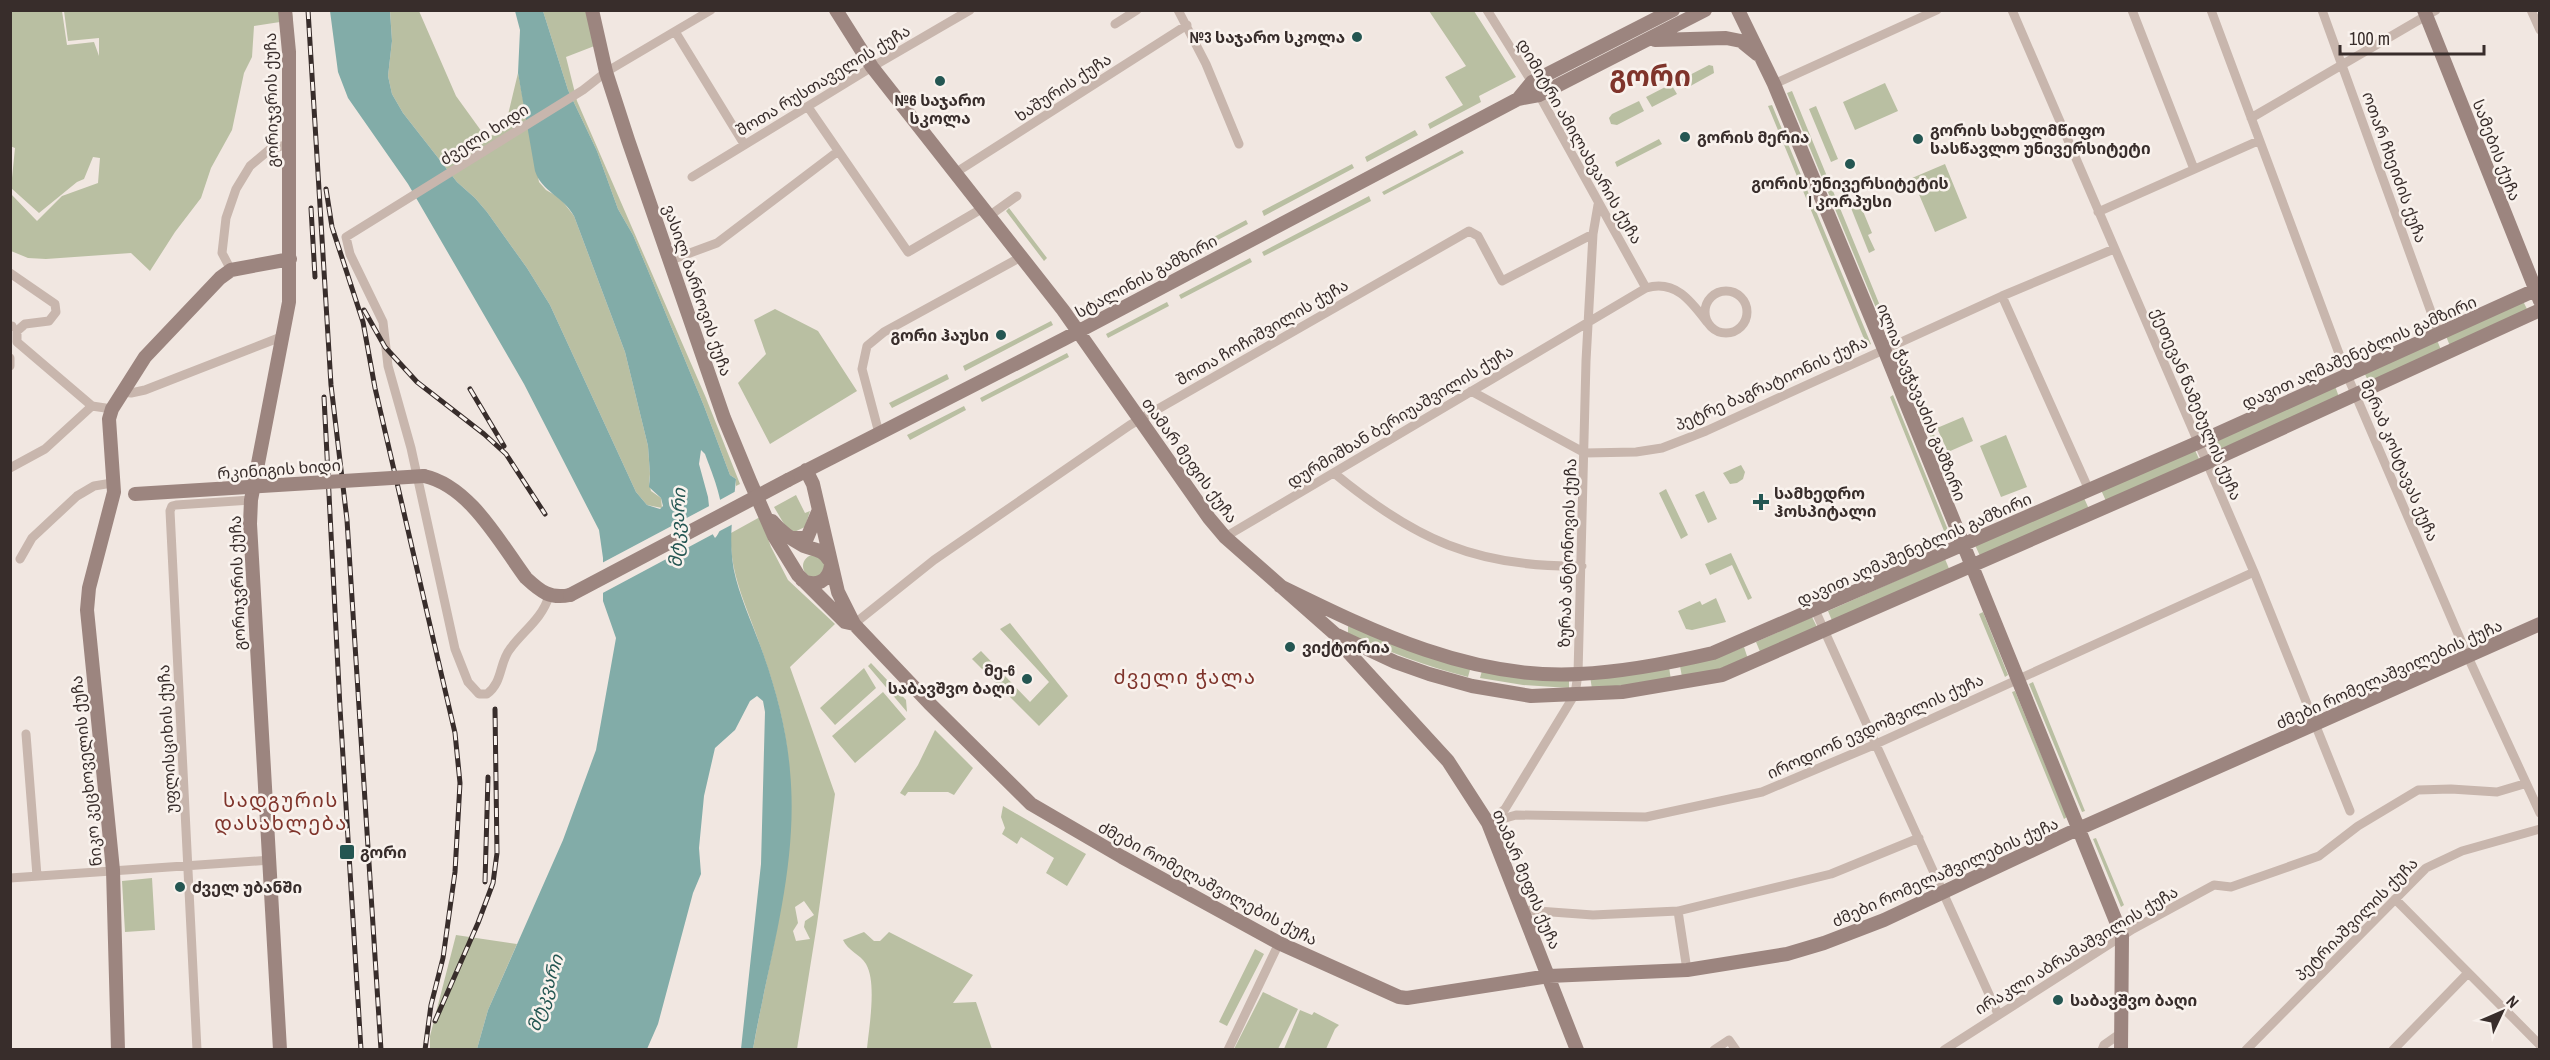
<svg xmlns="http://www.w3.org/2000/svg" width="2550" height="1060" font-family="'Archivo Narrow','Noto Sans Georgian',sans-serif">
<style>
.green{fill:#b9bfa2;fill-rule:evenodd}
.water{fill:#82aca8;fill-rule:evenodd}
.pier{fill:#f1e7e1}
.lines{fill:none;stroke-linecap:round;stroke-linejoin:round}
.street{stroke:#c8b6ad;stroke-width:9}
.secondary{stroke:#9c857f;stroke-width:14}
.rail-casing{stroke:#382d2b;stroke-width:5}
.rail{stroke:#f9f2ed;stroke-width:3;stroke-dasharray:9;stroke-linecap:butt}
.secondary-bridge{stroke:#9c857f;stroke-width:14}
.poi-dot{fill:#245652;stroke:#f9f2ed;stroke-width:2}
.labels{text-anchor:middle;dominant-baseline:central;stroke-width:5;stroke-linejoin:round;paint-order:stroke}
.poi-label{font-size:16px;font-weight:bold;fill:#382d2b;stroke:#f9f2ed;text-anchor:start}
.street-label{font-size:16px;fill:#382d2b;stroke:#f9f2ed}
.water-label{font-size:18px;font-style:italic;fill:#245652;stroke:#f9f2ed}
.quarter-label{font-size:20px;letter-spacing:1.5px;fill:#7f342b;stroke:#f9f2ed}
.town-label{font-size:28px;font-weight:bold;fill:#7f342b;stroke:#f9f2ed}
</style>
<rect width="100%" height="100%" fill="#f1e7e1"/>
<path class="green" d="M390,10L419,11L456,96L482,132L495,136L503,128L507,119L518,73L539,182L546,190L560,198L574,216L625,352L648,446L650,474L649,482L651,491L661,498L662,508L647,505L636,492L550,305L527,268L487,212L475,198L457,182L403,113L392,94L388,76L392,41Z
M11,11H62L67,45L94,42L99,56V38L68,41L64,11H292L293,20L254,26L252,57L244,73L232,130L211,168L201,198L175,232L150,271L131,253L46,259L28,258L11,251V194L37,221L62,196L98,183L100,158L93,157L84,179L77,182L39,213L11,188L15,148L10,146Z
M543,11H586L597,45L566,57L577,101L706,398L740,484L736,486V479L730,475L704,406L647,268L633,235L618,209L597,151L568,90Z
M1429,11H1474L1516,77L1479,96L1481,102L1430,129L1428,124L1463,105L1445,77L1466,66Z
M1709,65L1713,66L1714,73L1685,89L1680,80Z
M1885,83L1898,111L1855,130L1843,102Z
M1671,84L1677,94L1652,107L1646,97Z
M1792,91L1892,335L1888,337L1787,93Z
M1639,101L1644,111L1617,125L1611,124L1609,118L1612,114Z
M1772,105L1871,344L1867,346L1768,106Z
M1816,106L1838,159L1831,162L1809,109Z
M1415,130L1418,135L1367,162L1365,157Z
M1659,139L1662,144L1617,167L1615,162Z
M1462,150L1464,153L1384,195L1382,192Z
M1352,164L1354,168L1264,216L1262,211Z
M1945,164L1967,218L1935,232L1912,178Z
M1369,196L1371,201L1264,256L1262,252Z
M1860,204L1872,233L1868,235L1875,250L1869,253L1851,208Z
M1009,208L1047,258L1044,261L1006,211Z
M1246,220L1248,224L1163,269L1161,265Z
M1250,258L1252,262L1181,299L1179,295Z
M1148,272L1150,276L1090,308L1088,304Z
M2523,301L2528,311L2450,346L2446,336Z
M1167,302L1169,306L1108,338L1106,334Z
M775,309L818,331L857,391L770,444L738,383L766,354L754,320Z
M1051,321L1053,325L965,371L963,366Z
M2437,340L2441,350L2369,383L2364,372Z
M1067,353L1069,357L982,402L980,398Z
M1901,353L1942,454L1938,456L1897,355Z
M947,374L949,379L892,408L889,403Z
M2335,386L2339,397L2214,452L2209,441Z
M1893,395L1948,530L1944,531L1890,397Z
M964,406L966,410L910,440L907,435Z
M1963,417L1973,441L1948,452L1937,428Z
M2006,435L2027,487L2001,497L1980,446Z
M2194,448L2199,459L2106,501L2101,490Z
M1741,465L1745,472L1743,479L1737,483L1730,484L1723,473Z
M1666,489L1688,535L1681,539L1659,493Z
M1704,491L1717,519L1708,523L1695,495Z
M796,495L805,513L810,511L805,527L792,533L787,529L774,507Z
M2084,498L2089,509L1980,556L1975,545Z
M760,517L771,547L788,580L835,624L790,667L835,794L817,924L797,1049H753C772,943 803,845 785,735C779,700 768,667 756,634C744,601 729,569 731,533ZM804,901L814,915L805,921L804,927L810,939L796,941L793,931L798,923L795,907Z
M1731,553L1752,598L1748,600L1732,565L1710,575L1705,564Z
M803 566a11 11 0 1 1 22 0a11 11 0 1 1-22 0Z
M1945,559L1950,571L1833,623L1828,611Z
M1716,598L1726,622L1692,630L1686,629L1678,611L1700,601L1702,605Z
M1983,612L2008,675L2005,677L1979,614Z
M1812,617L1818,629L1761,654L1756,642Z
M1010,623L1068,696L1039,726L972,659L981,651L1030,702L1049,682L1000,629Z
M1348,626L1471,666L1468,677C1426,666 1387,652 1348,633Z
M1744,647L1748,659L1710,672L1682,677L1680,666L1714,659Z
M871,663L906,700L907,712L868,666Z
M1483,667L1569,677V688L1523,685L1480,678Z
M1669,667L1671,680L1592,689L1590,676Z
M864,668L876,688L835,725L820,708Z
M2033,682L2085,811L2082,812L2029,684Z
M2015,691L2067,817L2064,819L2012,692Z
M883,692L906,719L855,763L832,736Z
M935,730L973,768L954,795L948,792H908L905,796L900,793L918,765Z
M1003,806L1086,854L1067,886L1046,873L1054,858L1021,837L1017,844L1002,834L1005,828L1001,817Z
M2096,838L2124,905L2121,907L2093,839Z
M152,878L155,930L125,932L122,881Z
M864,932L874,941H880L889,932L973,975L953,1003L976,1002L992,1049H867C869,1027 877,983 866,964C860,954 848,951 843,940Z
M456,935L517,944L488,1010L477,1049L430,1050V1036Z
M1255,949L1264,954L1227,1026L1219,1022Z
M1263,992L1298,1009L1278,1049H1234Z
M1300,1010L1312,1015L1314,1012L1339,1025L1335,1029L1326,1049H1284Z"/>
<path class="water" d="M330,11H390L392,41L388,76L392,94L403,113L457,182L475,198L487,212L527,268L550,305L636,492L647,505L660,509L663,506L661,498L649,487L650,474L648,446L625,352L574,216C563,196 542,192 535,171L518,73L520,30L515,11H543L568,90L597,151L618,209L633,235L647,268L704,406L730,475L736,479C733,512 727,546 736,579C743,605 755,630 764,656C777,693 787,732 790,771C799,866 769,957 753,1049H741L761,864L765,712L763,701L757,696L750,701L735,730L715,748L704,796L699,848L701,874L693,893L658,1024L647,1049H477L488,1010L563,840L596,750L616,638L603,601V558L599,530L524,384L469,289L408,184L348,98L338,72ZM701,450L705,454C712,474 733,519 715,538L712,533L708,497L699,464Z"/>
<path class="pier" d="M738,490L735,523L716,533L718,501Z
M713,504L715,533L599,595L600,564Z"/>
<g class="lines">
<path class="street" d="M1178,10L1206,64L1239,144
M1487,10L1532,82L1646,288
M2012,10L2254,572L2350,811
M2132,10L2194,169
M2211,10L2347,375L2468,657L2540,813
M2322,10L2439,334
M2531,10L2540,30
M1115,24L1137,10
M676,33L744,144
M1774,84L1937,10
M808,107L908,252L983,208
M2251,118L2436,10
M955,173L1187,25
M692,177L872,67L970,10
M2098,212L2258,141
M989,216L1017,196
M671,260L717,243L837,152
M231,270L222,253L226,218L236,189L250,166L269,150L288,144
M10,273L55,304L56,312L49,321L25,324L17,331V342L92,406L112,409
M1705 312a21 21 0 1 1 42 0a21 21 0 1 1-42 0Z
M2002,296L2089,490
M10,327L12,326
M10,358V366
M1471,391L1585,453L1636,452L1662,448L1706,431L2002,296L2114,249
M123,392L131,393L145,390L281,337
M879,433L862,369L867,346L884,332L1021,257
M10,468L45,449L92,406
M1334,473C1414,539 1476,568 1582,566
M1225,537L1646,288C1675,279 1691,301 1707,322
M20,559L32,538L77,496L94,486L112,483
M549,596C542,619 523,631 510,649C499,663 503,682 487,694H479L468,682L455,649L411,448L388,366L383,322L350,254L346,237L583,90L606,72L711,10
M1815,610L1998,1014
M854,624L934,560L1130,425L1469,231L1478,236L1502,281L1593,234
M26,734L37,876
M1491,820L1505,809L1575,694L1578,674L1586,361L1593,234L1598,205
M1488,823L1516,815L1646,817L1762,792L1876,744L2254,572
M10,878L271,860
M2395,899L2540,1045
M1523,910L1593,915L1678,911L1831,874L1919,838
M1678,911L1687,970
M197,1050L170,511L172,506L176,505L251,500
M1228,1050L1279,943
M1714,1050L1729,1040L1736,1050
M1944,1050L2133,929L2214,885L2231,887L2319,856L2358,826L2418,790L2451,789L2497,792L2524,784
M2102,1050L2104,1045L2121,1033
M2246,1050L2426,868L2462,851L2540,829
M2393,1050L2468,973"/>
<path class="secondary" d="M592,10L606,72L628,140L724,418L750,481L774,536L798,575L845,622L854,624
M836,10L872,67L1063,310L1209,518L1225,537L1335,634L1339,642L1448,761L1488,823L1577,1050
M1738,10L1774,84L1884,349L2122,936L2121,1050
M2424,10L2540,301
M1655,40L1726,38L1741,41L1757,54
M1518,99L1532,82L1673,10
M806,470L813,484L838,592L854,624L929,703L1031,804L1122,857L1279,943L1399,997L1407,998L1549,976L1687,970L1787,954L1824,943L1884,920L2067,834L2540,624
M424,476C470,486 500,543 526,578C541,592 550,599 570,595
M788,480L1064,339L1518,99L1539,95L1705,10
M772,521C781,532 791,539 804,546C814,550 823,549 829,560
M792,538H807L818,512
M802,580C816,588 829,581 831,565
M1280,586C1374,632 1471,680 1579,674C1623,672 1670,663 1713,653L2197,443L2540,288
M1335,634L1395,662L1429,674L1472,686L1531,696L1622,692L1722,675L2206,463L2540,310
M118,1050L113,870L87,610L89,588L114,492L109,419L112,409L145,357L220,278L231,270L290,259
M280,1050L250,524L251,500L289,302V52L285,10"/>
<g class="rail-casing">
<path id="rail" d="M308,10L331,385L347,520L381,1050
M326,189L332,227L363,322L375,388L455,733L460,783L455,872L443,958L431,1005L425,1050
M311,208L315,277
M364,310L385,347L417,382L484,434L506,454L545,514
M470,389L504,446
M324,397L340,708L361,1050
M485,882L488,777
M435,1021L478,923L493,883L497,853L495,709"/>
</g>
<use href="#rail" class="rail"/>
<path class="secondary-bridge" d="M135,494L424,476
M570,595L788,480"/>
</g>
<g class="poi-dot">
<circle cx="1357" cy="37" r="6"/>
<circle cx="940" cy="81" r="6"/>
<circle cx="1685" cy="137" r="6"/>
<circle cx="1918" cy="139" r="6"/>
<circle cx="1850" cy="164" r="6"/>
<circle cx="1001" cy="335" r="6"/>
<path d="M1758 493h6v6h6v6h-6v6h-6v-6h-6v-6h6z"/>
<circle cx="1290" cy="647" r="6"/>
<circle cx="1027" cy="679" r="6"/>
<rect x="339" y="844" width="16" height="16" rx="3"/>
<circle cx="180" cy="887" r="6"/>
<circle cx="2058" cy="1000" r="6"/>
</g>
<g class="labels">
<g class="poi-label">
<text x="1345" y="37" text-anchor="end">№3 საჯარო სკოლა</text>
<text x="940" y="100" text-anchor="middle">№6 საჯარო<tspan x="940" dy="18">სკოლა</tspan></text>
<text x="1930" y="130">გორის სახელმწიფო<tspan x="1930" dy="18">სასწავლო უნივერსიტეტი</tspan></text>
<text x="1697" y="137">გორის მერია</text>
<text x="1850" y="183" text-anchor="middle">გორის უნივერსიტეტის<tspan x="1850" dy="18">I კორპუსი</tspan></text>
<text x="989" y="335" text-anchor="end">გორი ჰაუსი</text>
<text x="1774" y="493">სამხედრო<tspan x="1774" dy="18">ჰოსპიტალი</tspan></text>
<text x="1302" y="647">ვიქტორია</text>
<text x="1015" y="670" text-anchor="end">მე-6<tspan x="1015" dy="18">საბავშვო ბაღი</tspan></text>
<text x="360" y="852">გორი</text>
<text x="192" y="887">ძველ უბანში</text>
<text x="2070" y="1000">საბავშვო ბაღი</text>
</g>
<g class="street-label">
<text transform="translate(823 80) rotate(-31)">შოთა რუსთაველის ქუჩა</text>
<text transform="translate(1063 87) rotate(-33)">ხაშურის ქუჩა</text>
<text transform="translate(271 100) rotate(-91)">გორიჯვრის ქუჩა</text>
<text transform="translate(484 134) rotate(-32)">ძველი ხიდი</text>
<text transform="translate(1580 141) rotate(60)">დიმიტრი ამილახვარის ქუჩა</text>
<text transform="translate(2497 150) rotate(69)">სამების ქუჩა</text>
<text transform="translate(2395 167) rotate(70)">ოთარ ჩხეიძის ქუჩა</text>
<text transform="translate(1146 276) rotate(-28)">სტალინის გამზირი</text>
<text transform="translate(698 290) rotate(71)">ვასილ ბარნოვის ქუჩა</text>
<text transform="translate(1262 332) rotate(-30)">შოთა ჩოჩიშვილის ქუჩა</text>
<text transform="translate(2359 352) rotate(-24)">დავით აღმაშენებლის გამზირი</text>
<text transform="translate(1771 383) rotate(-24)">პეტრე ბაგრატიონის ქუჩა</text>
<text transform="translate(1922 402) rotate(68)">ილია ჭავჭავაძის გამზირი</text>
<text transform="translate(2197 404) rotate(67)">ქეთევან წამებულის ქუჩა</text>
<text transform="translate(1400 416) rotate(-31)">დურმიშხან ბერიუაშვილის ქუჩა</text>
<text transform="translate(1190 460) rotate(54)">თამარ მეფის ქუჩა</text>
<text transform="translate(2400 460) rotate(67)">მერაბ კოსტავას ქუჩა</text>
<text transform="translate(279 469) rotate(-4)">რკინიგის ხიდი</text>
<text transform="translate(1914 549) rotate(-24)">დავით აღმაშენებლის გამზირი</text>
<text transform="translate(1567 553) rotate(-88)">ზურაბ ანტონოვის ქუჩა</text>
<text transform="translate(237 583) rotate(-92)">გორიჯვრის ქუჩა</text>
<text transform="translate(2389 674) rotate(-24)">ძმები რომელაშვილების ქუჩა</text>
<text transform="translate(1875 726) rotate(-24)">იროდიონ ევდოშვილის ქუჩა</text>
<text transform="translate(167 739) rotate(-93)">უფლისციხის ქუჩა</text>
<text transform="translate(86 771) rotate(-96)">ნიკო კეცხოველის ქუჩა</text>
<text transform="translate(1945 872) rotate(-24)">ძმები რომელაშვილების ქუჩა</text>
<text transform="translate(1527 879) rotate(67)">თამარ მეფის ქუჩა</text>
<text transform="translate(1208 883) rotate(28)">ძმები რომელაშვილების ქუჩა</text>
<text transform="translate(2356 919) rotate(-45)">პეტრიაშვილის ქუჩა</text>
<text transform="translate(2076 950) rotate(-31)">ირაკლი აბრამაშვილის ქუჩა</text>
</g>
<g class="water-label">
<text transform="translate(677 528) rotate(-87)">მტკვარი</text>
<text transform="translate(545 993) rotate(-72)">მტკვარი</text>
</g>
<g class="quarter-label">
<text x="1185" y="676">ძველი ჭალა</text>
<text x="281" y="799">სადგურის<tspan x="281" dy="23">დასახლება</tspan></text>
</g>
<g class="town-label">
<text x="1650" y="76">გორი</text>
</g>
</g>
<rect width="2550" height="1060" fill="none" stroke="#382d2b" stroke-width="24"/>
<g transform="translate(2502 1012) rotate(46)" stroke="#f9f2ed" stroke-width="4.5" paint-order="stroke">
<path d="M0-4.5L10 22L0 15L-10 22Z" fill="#382d2b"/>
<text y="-9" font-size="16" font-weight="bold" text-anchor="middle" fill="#382d2b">N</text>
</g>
<path d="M2340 45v9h144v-9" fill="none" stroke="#382d2b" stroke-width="3"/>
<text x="2349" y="45" font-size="18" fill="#382d2b" stroke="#f9f2ed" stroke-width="4.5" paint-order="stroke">100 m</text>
</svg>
